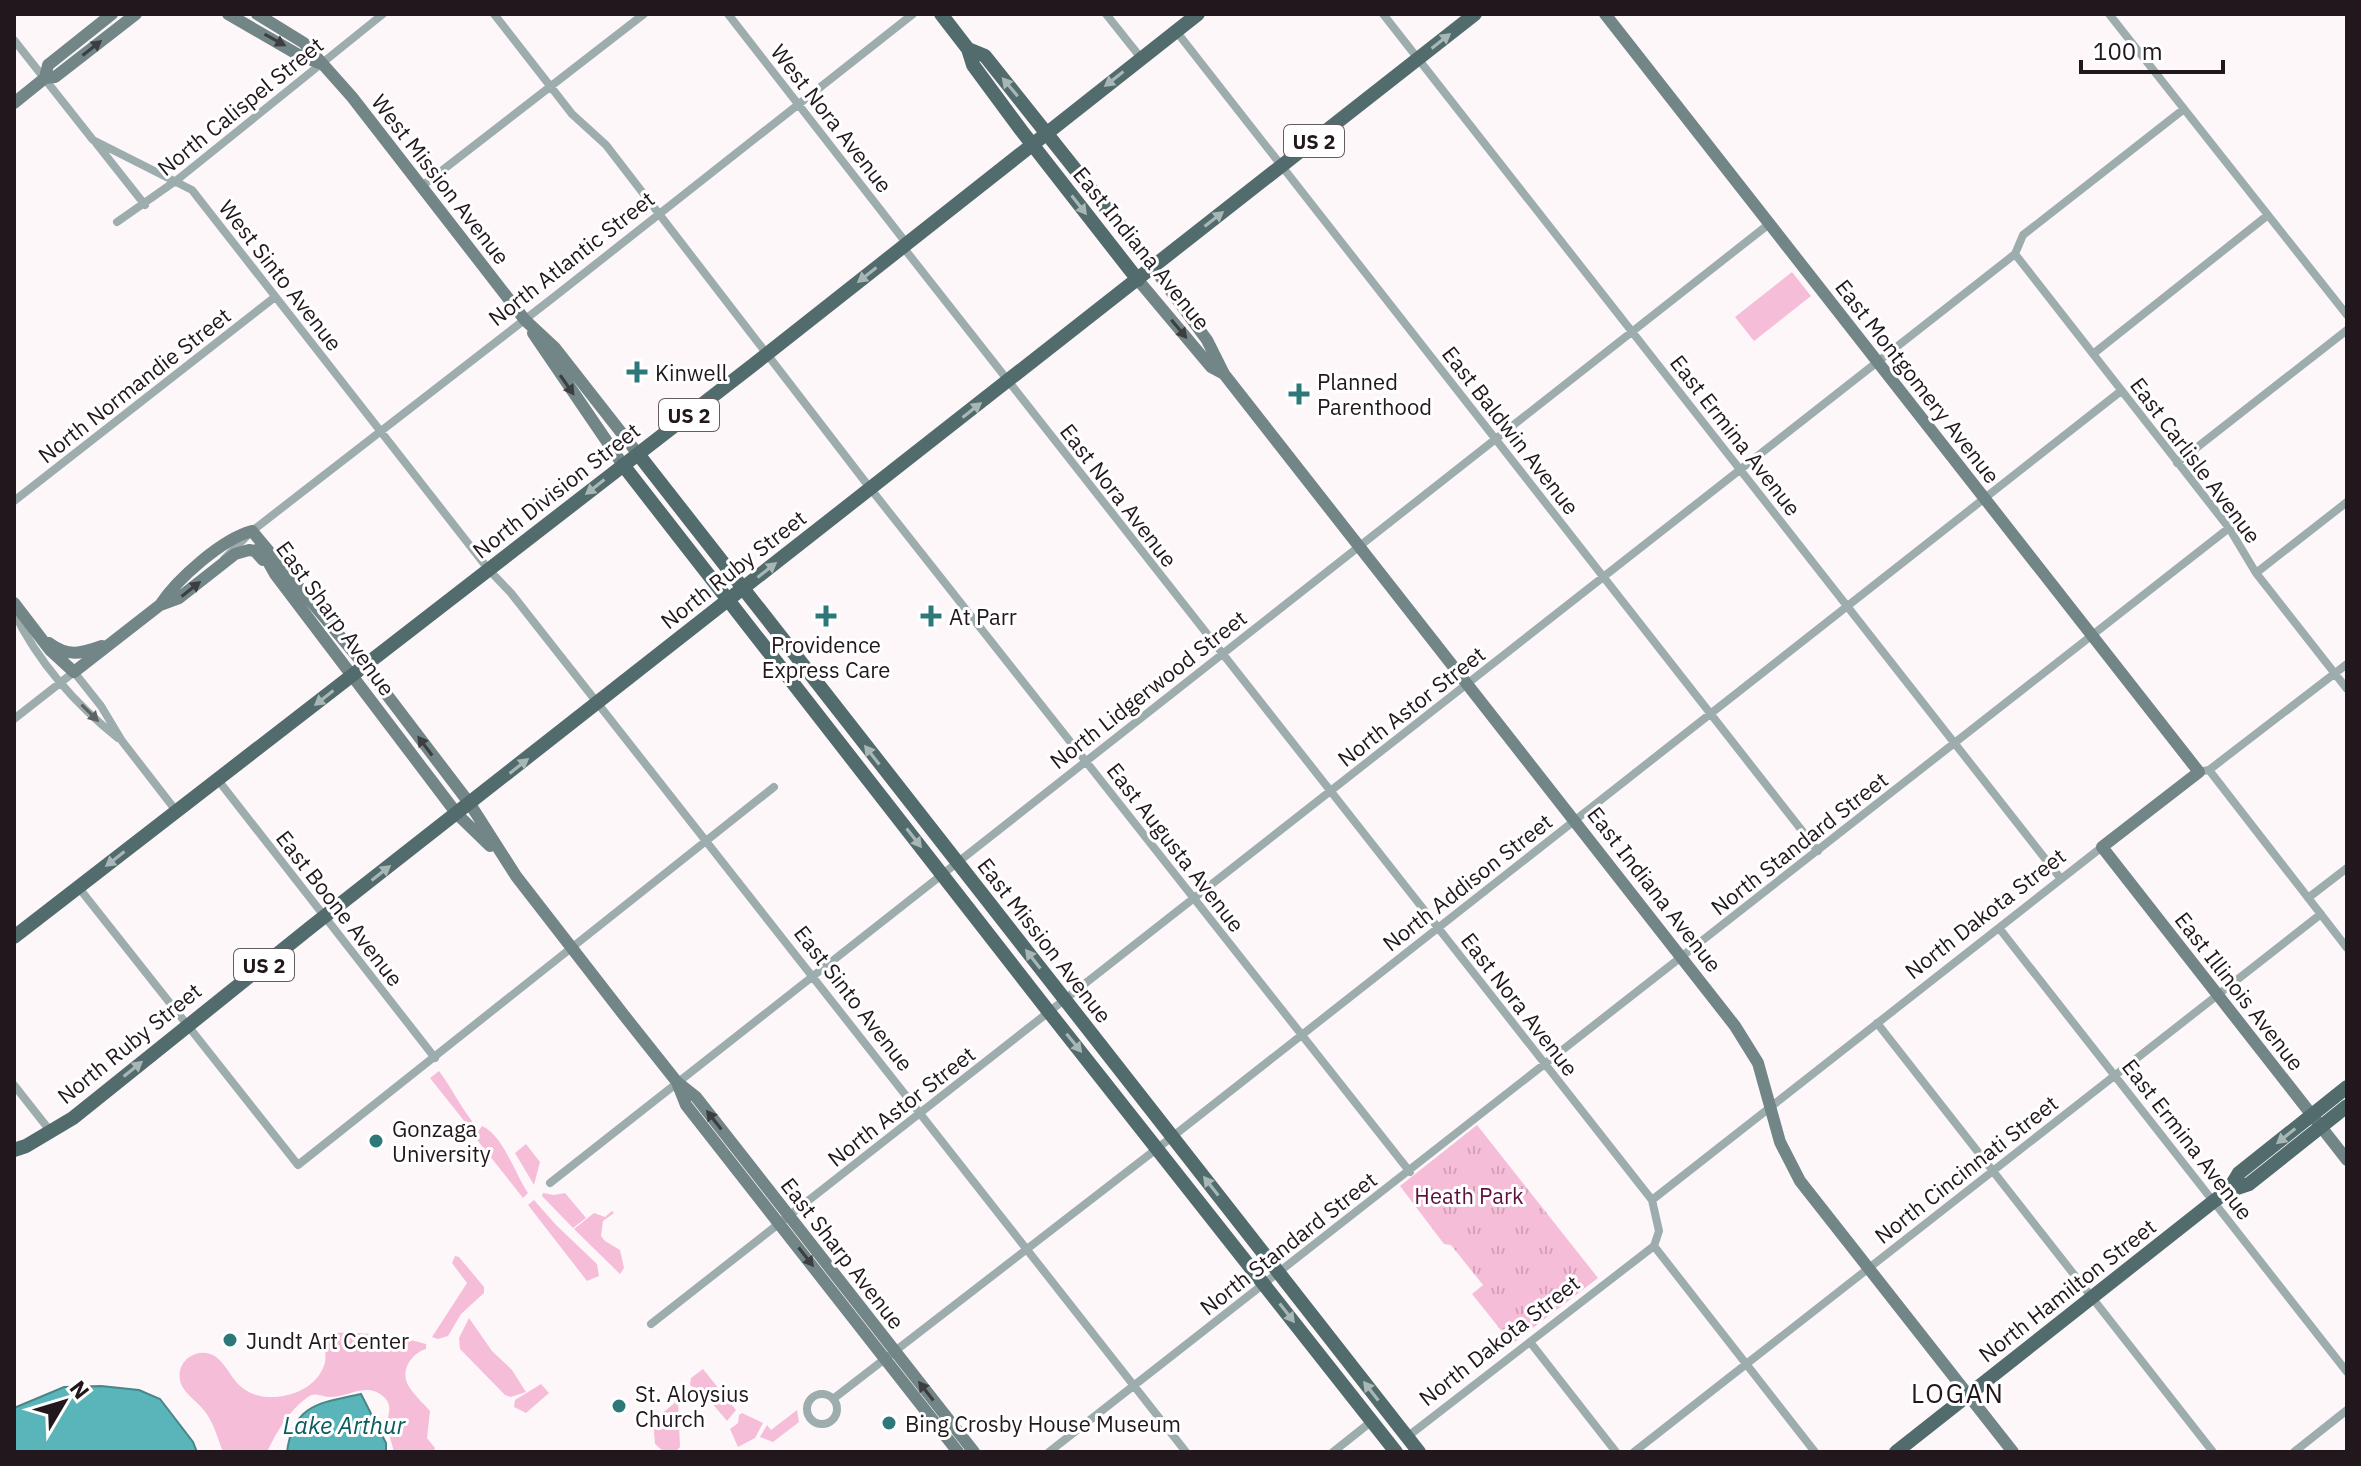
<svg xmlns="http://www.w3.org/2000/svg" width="2361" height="1466" font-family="'IBM Plex Sans',sans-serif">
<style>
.grass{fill:#f6bdd9}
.park{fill:url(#park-tufts)}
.water{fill:#59b5b9;stroke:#48868a;stroke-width:2}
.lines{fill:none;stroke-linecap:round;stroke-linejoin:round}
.street{stroke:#9dacac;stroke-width:8}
.secondary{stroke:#728687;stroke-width:12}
.primary{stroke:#526c6d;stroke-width:14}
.oneway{fill:#3d3e41}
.oneway2{fill:#a8b6b6}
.oneway3{fill:#5f6264}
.poi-dot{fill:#2e787a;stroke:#fff;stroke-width:3}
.labels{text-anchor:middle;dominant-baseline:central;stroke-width:6;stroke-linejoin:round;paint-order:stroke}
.shield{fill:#fff;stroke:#645d60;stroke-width:2}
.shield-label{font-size:20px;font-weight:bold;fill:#21171c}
.street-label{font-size:22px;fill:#21171c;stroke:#fff}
.poi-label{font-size:22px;fill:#21171c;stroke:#fff;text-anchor:start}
.park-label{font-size:22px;fill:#5c1140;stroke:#fff}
.water-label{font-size:24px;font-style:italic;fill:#0b5c5f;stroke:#fff}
.quarter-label{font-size:26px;letter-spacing:2px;fill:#21171c;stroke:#fff}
</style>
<defs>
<pattern id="park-tufts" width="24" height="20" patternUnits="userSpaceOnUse" patternTransform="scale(2)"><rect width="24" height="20" fill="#f6bdd9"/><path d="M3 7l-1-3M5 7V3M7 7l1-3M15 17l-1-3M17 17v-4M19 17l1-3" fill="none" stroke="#d3a2ba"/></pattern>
</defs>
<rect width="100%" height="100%" fill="#fdf7fa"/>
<path class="grass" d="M1792,272L1811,296L1754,341L1735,317Z
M439,1071C451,1087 459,1104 472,1121L469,1127L430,1078Z
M482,1126C503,1135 515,1174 528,1193L523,1198L478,1141L475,1136Z
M526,1144L540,1162L534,1185L515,1153Z
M543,1193L554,1195L565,1193L586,1218L573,1228L542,1196Z
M534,1200L556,1225L597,1264L599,1276L587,1281L528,1205Z
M612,1211L614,1213L603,1221L601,1236L605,1241L620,1250L624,1268L620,1274L574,1229L594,1213L605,1217Z
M455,1256L459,1257L484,1287V1293L461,1314L448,1336L438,1339L432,1337L467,1283L452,1263Z
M469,1318L492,1351L512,1370L526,1392L511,1397L505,1395L460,1349L459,1338Z
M331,1333C363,1332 395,1335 426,1344V1349C412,1353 400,1370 408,1385C413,1394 423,1403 430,1411L427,1438L435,1448L433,1452H394C392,1444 389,1435 387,1427C386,1417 394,1408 385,1398C368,1381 351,1396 332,1397C323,1398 316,1391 308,1397C290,1409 276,1433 267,1452H223C218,1439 214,1424 206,1413C199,1402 182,1393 180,1380C176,1360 199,1345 216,1357C227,1365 232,1381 244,1389C267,1406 312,1395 323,1368C328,1358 324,1348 324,1338Z
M703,1369L736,1410L727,1421L706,1396L690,1385L691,1378Z
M541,1384L549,1393L526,1413L514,1407L515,1400Z
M678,1400L680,1447L675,1452H664L655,1444L653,1421Z
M797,1410L799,1422L773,1442L760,1437L767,1425L771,1430Z
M742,1413L763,1423L755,1438L738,1447L730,1429L738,1423L739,1415Z"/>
<path class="park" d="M1477,1125L1598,1278L1512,1344L1472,1294L1483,1285L1451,1245L1444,1244L1400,1186Z"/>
<path class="water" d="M101,1386L139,1390L160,1399L193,1442L197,1452H14V1408L64,1387Z
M361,1394L386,1443V1452H287C293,1404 320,1403 361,1394Z"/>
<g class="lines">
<path class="street" d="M494,14L572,114L606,145L870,488L1410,1172
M728,14L907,244
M1106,14L1141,58
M1383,14L2061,879
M2109,14L2347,315
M1176,31L1818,851
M14,40L93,140L192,190L489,570L511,593L1186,1452
M96,143L145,205
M422,186L644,14
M117,222L177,180L383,14
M903,247L1652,1200L1659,1231L1654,1246L1815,1452
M2015,254L2229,528L2256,573L2347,689
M2093,354L2268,215
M2177,463L2347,330
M14,501L275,297
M224,559L252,531L554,297L913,14
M2256,573L2347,502
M14,612C37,661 76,705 118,738
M14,719L74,672L101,706L122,741L177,812
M2209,770L2347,948
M2203,771L2209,770L2347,664
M218,780L435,1058
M79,888L298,1165L774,787
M2308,898L2347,868
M1999,928L2347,1372
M1877,1023L2213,1452
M14,1085L51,1132
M550,1183L1769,224
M1652,1200L2102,847
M651,1324L2015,254L2023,235L2184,109
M1530,1342L1616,1452
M807 1409a15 15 0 1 1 30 0a15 15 0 1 1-30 0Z
M833,1399L1172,1137L2121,391
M1407,1437L1654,1246
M1049,1452L2229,528
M1333,1452L1372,1421
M1634,1452L2321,914
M2294,1452L2347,1410"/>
<path class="secondary" d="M228,14L297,54L319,63
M257,14L304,43L352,97L525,320L555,348L638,454
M1605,14L2199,772L2102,847L2347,1160
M45,78L48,65L112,14
M14,103L45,78L55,77L136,14
M1153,267L1207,340L1224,374L1735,1026L1758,1063L1780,1142L1800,1181L2013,1452
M1138,280L1211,367L1224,374
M533,333L623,465
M252,531L365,666L470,804L516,876L623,1014L677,1082L696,1097L974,1452
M260,547L275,574L457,814L490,846
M14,603L50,650L74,672L160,605L179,598L235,554L249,550L255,551L263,560
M160,605C177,579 222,539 252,531
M49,643C68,657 80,654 102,646
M678,1085L686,1105L958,1452"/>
<path class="primary" d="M941,14L968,49L973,65L1021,130L1138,280
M968,49L985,56L1153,267
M638,454L1419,1452
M623,465L1049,1012L1396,1452
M14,937L753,365L1198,14
M14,1150L26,1146L73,1118L311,927L1475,14
M2228,1191L2239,1173L2347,1087
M1896,1452L2214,1201L2228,1191L2249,1184L2347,1106"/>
</g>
<defs><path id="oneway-solid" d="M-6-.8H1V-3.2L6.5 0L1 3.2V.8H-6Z" transform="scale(2)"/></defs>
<g class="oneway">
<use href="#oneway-solid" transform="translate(275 40) rotate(29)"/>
<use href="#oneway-solid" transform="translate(92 48) rotate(-38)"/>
<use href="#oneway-solid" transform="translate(1179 329) rotate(50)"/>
<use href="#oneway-solid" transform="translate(567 385) rotate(55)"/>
<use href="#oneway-solid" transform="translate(191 589) rotate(-38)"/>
<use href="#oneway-solid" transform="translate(425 746) rotate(-127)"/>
<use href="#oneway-solid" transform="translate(714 1120) rotate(-128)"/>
<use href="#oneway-solid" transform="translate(806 1257) rotate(52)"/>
<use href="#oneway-solid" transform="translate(926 1391) rotate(-128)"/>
</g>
<g class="oneway2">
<use href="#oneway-solid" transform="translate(1441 41) rotate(-38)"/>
<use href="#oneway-solid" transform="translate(1114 79) rotate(142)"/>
<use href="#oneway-solid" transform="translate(1010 87) rotate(-130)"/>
<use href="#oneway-solid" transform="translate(1079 205) rotate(52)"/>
<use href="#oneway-solid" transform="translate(1214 219) rotate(-38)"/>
<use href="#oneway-solid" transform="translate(867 275) rotate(142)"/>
<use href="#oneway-solid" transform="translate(972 410) rotate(-38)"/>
<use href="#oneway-solid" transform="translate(595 487) rotate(142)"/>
<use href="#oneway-solid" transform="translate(767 570) rotate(-38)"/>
<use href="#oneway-solid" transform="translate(324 698) rotate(142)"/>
<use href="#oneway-solid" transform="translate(872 755) rotate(-128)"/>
<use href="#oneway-solid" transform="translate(519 766) rotate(-38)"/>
<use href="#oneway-solid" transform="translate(914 838) rotate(52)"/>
<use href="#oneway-solid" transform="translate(115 859) rotate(142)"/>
<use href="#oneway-solid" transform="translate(381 873) rotate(-38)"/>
<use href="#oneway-solid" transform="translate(1033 959) rotate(-128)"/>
<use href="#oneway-solid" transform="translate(1074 1043) rotate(51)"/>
<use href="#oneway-solid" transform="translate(133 1069) rotate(-39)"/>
<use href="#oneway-solid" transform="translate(2286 1136) rotate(141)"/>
<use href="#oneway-solid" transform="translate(1211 1186) rotate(-128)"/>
<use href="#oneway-solid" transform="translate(1287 1313) rotate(52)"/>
<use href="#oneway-solid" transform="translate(1371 1391) rotate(-128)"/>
</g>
<use class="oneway3" href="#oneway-solid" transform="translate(90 713) rotate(45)"/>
<g class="poi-dot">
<path d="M633 360h8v8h8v8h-8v8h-8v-8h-8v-8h8z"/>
<path d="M1295 382h8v8h8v8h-8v8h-8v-8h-8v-8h8z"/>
<path d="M822 604h8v8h8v8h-8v8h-8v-8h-8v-8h8z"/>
<path d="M927 604h8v8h8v8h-8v8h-8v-8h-8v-8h8z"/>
<circle cx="376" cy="1141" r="8"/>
<circle cx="230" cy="1340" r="8"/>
<circle cx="619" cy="1406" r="8"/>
<circle cx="889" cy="1423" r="8"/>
</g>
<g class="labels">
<g class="shield">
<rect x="1284" y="125" width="60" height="32" rx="6"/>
<rect x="659" y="399" width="60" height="32" rx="6"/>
<rect x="234" y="949" width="60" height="32" rx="6"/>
</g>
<g class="shield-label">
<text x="1314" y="141">US 2</text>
<text x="689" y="415">US 2</text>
<text x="264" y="965">US 2</text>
</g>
<g class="street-label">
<text transform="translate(240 106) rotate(-39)">North Calispel Street</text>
<text transform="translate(832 118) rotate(52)">West Nora Avenue</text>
<text transform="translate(441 179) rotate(52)">West Mission Avenue</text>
<text transform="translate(1142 248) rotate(51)">East Indiana Avenue</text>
<text transform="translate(571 258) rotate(-38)">North Atlantic Street</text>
<text transform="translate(281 275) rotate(52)">West Sinto Avenue</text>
<text transform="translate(1918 381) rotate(52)">East Montgomery Avenue</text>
<text transform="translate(134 385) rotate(-38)">North Normandie Street</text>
<text transform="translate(1511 430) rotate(52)">East Baldwin Avenue</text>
<text transform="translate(1736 435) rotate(52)">East Ermina Avenue</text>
<text transform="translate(2196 460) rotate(53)">East Carlisle Avenue</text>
<text transform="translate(556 490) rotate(-38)">North Division Street</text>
<text transform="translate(1119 495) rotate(52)">East Nora Avenue</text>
<text transform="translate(733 569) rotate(-38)">North Ruby Street</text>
<text transform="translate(336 618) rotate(54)">East Sharp Avenue</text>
<text transform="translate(1148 689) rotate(-38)">North Lidgerwood Street</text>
<text transform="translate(1411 706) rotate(-38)">North Astor Street</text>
<text transform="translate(1799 843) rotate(-38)">North Standard Street</text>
<text transform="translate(1176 847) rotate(52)">East Augusta Avenue</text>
<text transform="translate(1467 882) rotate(-38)">North Addison Street</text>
<text transform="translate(1655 889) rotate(52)">East Indiana Avenue</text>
<text transform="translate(340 908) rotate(52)">East Boone Avenue</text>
<text transform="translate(1985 913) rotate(-38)">North Dakota Street</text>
<text transform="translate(1045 940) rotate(52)">East Mission Avenue</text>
<text transform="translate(2240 991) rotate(52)">East Illinois Avenue</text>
<text transform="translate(854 998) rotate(52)">East Sinto Avenue</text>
<text transform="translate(1520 1004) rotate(52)">East Nora Avenue</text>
<text transform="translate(129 1043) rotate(-39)">North Ruby Street</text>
<text transform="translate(901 1106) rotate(-38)">North Astor Street</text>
<text transform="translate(2188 1139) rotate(52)">East Ermina Avenue</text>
<text transform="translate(1966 1169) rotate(-38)">North Cincinnati Street</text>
<text transform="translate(1288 1243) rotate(-38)">North Standard Street</text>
<text transform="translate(843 1253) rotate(52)">East Sharp Avenue</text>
<text transform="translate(2067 1290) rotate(-38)">North Hamilton Street</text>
<text transform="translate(1499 1340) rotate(-38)">North Dakota Street</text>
</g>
<g class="poi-label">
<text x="655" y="372">Kinwell</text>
<text x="1317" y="381">Planned<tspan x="1317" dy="25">Parenthood</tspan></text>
<text x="949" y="616">At Parr</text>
<text x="826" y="644" text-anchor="middle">Providence<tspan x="826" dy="25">Express Care</tspan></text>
<text x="392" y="1128">Gonzaga<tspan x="392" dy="25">University</tspan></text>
<text x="246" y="1340">Jundt Art Center</text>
<text x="635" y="1393">St. Aloysius<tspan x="635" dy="25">Church</tspan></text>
<text x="905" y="1423">Bing Crosby House Museum</text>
</g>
<g class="park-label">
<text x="1469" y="1195">Heath Park</text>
</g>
<g class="water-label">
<text x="344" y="1425">Lake Arthur</text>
</g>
<g class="quarter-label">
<text x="1958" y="1393">LOGAN</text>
</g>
</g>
<rect width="2361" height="1466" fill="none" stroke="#21171c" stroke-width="32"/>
<g transform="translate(64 1402) rotate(52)" stroke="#ffffff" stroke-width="6" paint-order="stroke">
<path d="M0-6L14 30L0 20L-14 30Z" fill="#21171c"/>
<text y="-12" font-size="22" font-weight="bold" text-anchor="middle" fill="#21171c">N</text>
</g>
<path d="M2081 60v12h142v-12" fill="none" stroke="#21171c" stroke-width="4"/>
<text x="2093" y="60" font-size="24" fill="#21171c" stroke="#ffffff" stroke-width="6" paint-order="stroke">100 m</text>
</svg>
